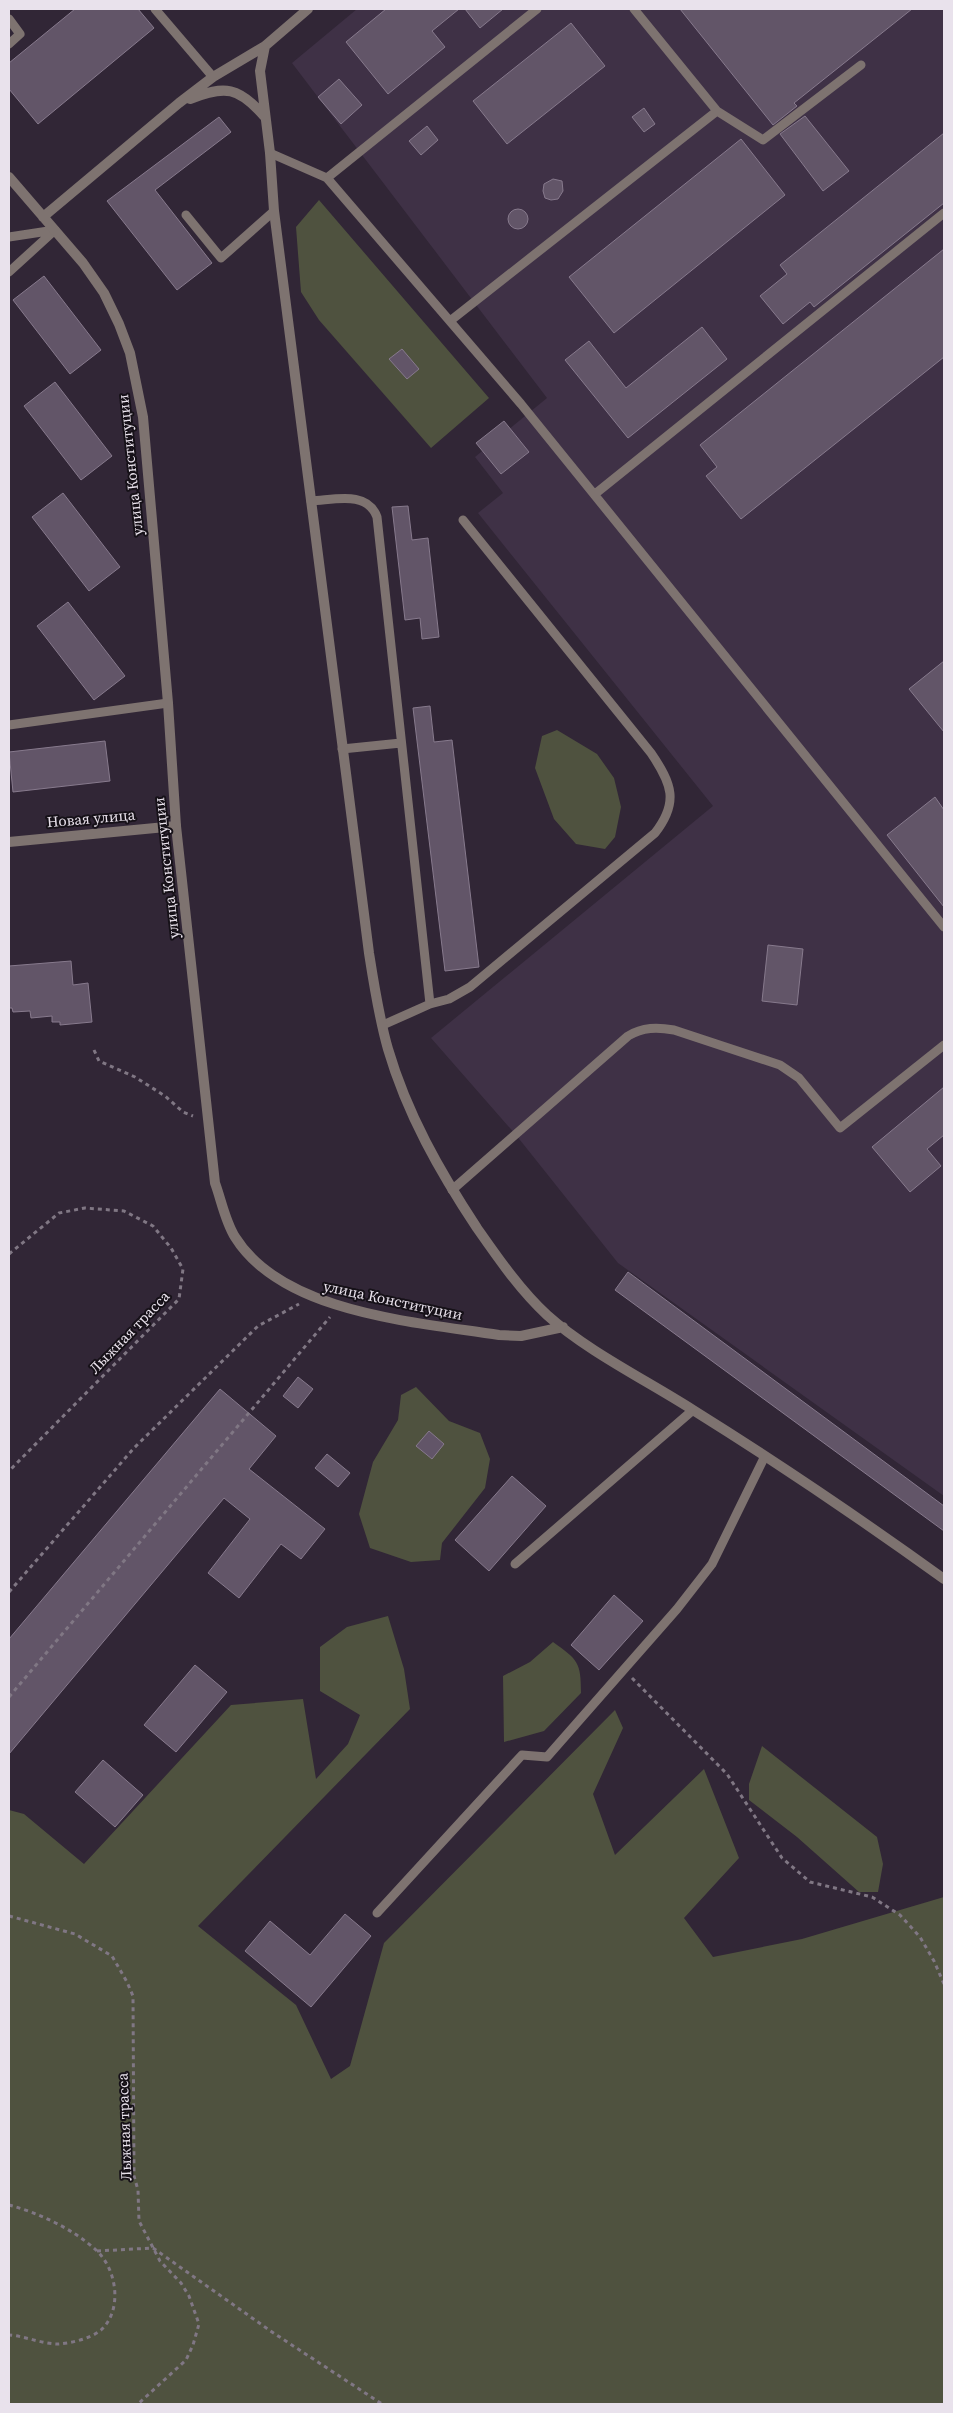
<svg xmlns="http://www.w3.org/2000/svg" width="953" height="2413" font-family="'Source Serif 4',serif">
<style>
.built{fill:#3f3146}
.green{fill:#4f523f}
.building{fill:#625568;stroke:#877a8d}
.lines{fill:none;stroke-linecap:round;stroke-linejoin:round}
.path{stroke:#807784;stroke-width:3;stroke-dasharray:4 4;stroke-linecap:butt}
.service{stroke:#7e7370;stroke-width:9}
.minor{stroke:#7e7370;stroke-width:10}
.tertiary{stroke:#7e7370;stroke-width:10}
.labels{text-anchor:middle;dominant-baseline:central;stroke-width:4;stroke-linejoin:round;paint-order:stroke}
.street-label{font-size:15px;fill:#e9e2ec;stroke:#161118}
</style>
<rect width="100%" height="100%" fill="#312636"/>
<path class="built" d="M357,9H944V1496L618,1263L516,1135L431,1038L713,806L478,513L503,493L475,457L547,398L292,63Z"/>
<path class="green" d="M319,200L489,398L431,448L319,320L301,292L296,227Z
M557,730L597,754L614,778L621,807L615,837L605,849L576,844L554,819L535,768L542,736Z
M416,1387L449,1421L480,1433L490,1459L485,1488L442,1543L440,1560L411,1562L370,1548L359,1514L373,1462L398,1420L401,1395Z
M388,1616L404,1669L410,1709L198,1926L296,2005L331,2079L350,2066L384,1943L615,1710L623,1728L593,1794L615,1855L704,1769L739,1858L684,1918L713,1957L802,1939L944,1897V2404H9V1810L24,1814L84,1864L231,1705L303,1699L316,1779L348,1744L360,1715L320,1691V1647L347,1627Z
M553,1642C578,1660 581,1662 581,1693L544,1731L504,1742L503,1676L530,1662Z
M762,1746L877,1837L883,1864L878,1892H859L797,1837L749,1800V1784Z"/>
<path class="building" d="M75,9H138L154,28L38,124L9,89V63Z
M386,9H459L432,31L445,47L388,94L346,42Z
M465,9H503L480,28Z
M680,9H912L794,103L797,106L773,125Z
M571,23L605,66L507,144L473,101Z
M339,79L362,105L341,124L318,97Z
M644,108L655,124L644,132L632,117Z
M805,116L849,171L823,191L780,134Z
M219,117L231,132L155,190L212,263L177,290L107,201Z
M427,126L438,140L421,155L409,141Z
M944,133V203L814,307L810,302L783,324L760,296L787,274L780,265Z
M741,139L785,195L614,333L569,277Z
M553,179L562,181L563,191L558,199L551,200L545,198L543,191L544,184Z
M508 219a10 10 0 1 1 20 0a10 10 0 1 1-20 0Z
M944,249V357L741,519L706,476L717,467L700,445Z
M44,276L101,350L70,374L13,300Z
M702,327L727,359L628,438L565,360L589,341L626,388Z
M402,349L419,369L407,379L389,359Z
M55,382L112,456L81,480L24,406Z
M504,421L529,452L501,474L476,443Z
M63,493L120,567L89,591L32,517Z
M408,506L412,540L428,538L439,637L422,639L420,618L405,620L392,507Z
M68,602L125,676L94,700L37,626Z
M944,661V732L909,689Z
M430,706L434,742L452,740L479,967L445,971L413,708Z
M105,741L110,781L13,792L9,752Z
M935,797L944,810V907L887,835Z
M768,945L803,949L797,1005L762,1001Z
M71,961L73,985L88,983L92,1022L60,1025V1022H52V1016L31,1018L30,1011L13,1012L12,1008H9V966Z
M944,1087V1135L927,1149L941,1166L910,1192L872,1147Z
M628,1272L944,1506V1531L615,1290Z
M298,1377L313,1389L298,1408L283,1396Z
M220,1389L276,1436L249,1469L325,1529L301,1559L281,1544L239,1598L208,1573L250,1519L224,1498L9,1754V1639Z
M429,1431L444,1444L432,1459L416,1446Z
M327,1454L350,1473L338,1487L315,1468Z
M512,1476L546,1506L489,1571L455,1540Z
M614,1595L643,1621L599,1670L571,1645Z
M195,1665L227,1692L176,1752L144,1725Z
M103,1760L143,1795L115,1827L75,1792Z
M345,1914L371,1936L311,2007L245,1951L270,1921L310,1955Z"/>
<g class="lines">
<path class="path" d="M94,1050L99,1061L135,1077L165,1096L183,1112L193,1116
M9,1254L59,1213L85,1208L124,1211L153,1226L171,1248L183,1269L179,1299L9,1471
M9,1592L134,1448L258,1326L299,1304
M632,1678L727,1774L782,1858L810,1882L872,1897L900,1915L920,1937L934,1961L944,1984
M9,1697L330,1317
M9,1916L75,1934L112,1956L127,1982L133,1996L134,2176L138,2190L139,2221L160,2261L181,2283L189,2296L199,2324L193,2345L186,2360L138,2404
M9,2205C39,2213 73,2229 96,2250C117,2269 123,2310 101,2330C90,2339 71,2343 58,2344C42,2344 25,2336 9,2335
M97,2251L153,2248L272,2332L382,2404"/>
<path class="service" d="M155,9L213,77
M634,9L717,111L763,140L861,65
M9,19L20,34L9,44
M270,153L327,178L521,404L944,927
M327,178L537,9
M186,215L221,258L274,211
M9,237L55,230
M9,272L55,230
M450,321L717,111
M595,494L944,213
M311,501C334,500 367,490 377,517L430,1004
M9,725L168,703
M342,749L401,743
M383,1025L430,1004L449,999L470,987L655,833C679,802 672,784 651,753L463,520
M452,1190L628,1036C643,1027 657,1027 674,1030L780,1065L799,1078L840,1128L944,1045
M515,1564L693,1410
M377,1913L522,1755L547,1757L677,1609L712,1564L765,1456"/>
<path class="minor" d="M9,842L176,826"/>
<path class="tertiary" d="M265,46L260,71L270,153L274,211L369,953C374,985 379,1018 388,1049C407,1114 440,1172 477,1228C498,1258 520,1290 547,1315C587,1351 646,1380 693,1410C778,1463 862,1520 944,1579
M190,99C225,85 239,87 264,116
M9,177L83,263L104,293L119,324L130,353L143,417L168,703L176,826L215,1183C221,1199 225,1221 235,1237C283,1314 417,1322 499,1335L521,1336L563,1327
M43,217L179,103L213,77L265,46L308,9"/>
</g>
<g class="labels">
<g class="street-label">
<text transform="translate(130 465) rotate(-96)">улица Конституции</text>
<text transform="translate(91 818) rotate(-5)">Новая улица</text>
<text transform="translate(166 868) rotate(-96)">улица Конституции</text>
<text transform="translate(393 1300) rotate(12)">улица Конституции</text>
<text transform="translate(129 1332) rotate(-46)">Лыжная трасса</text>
<text transform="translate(124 2127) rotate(-92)">Лыжная трасса</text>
</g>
</g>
<rect width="953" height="2413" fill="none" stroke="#e9e2ec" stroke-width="20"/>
</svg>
